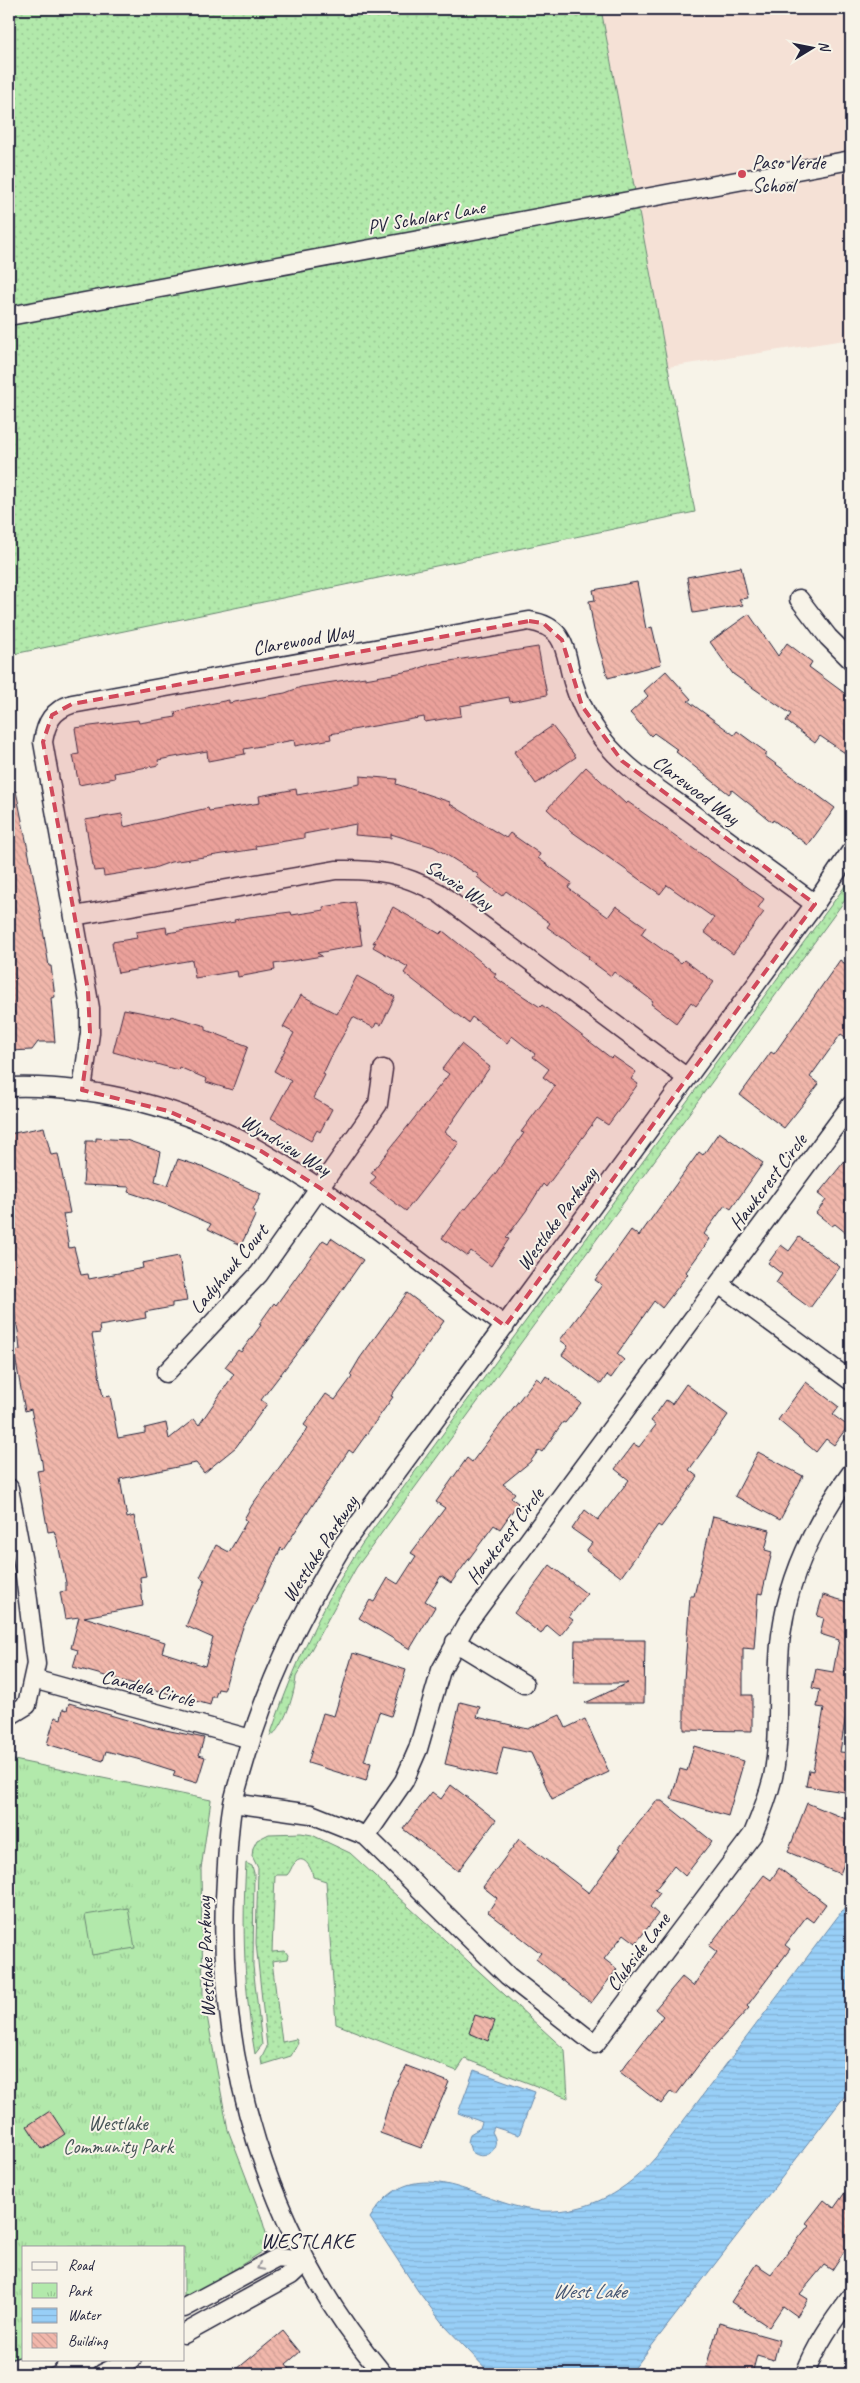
<svg xmlns="http://www.w3.org/2000/svg" width="860" height="2383" font-family="Caveat,sans-serif">
<style>
.built{fill:#f5e1d6}
.grass{fill:url(#grass-dots);stroke:#6a8673}
.park{fill:url(#park-tufts);stroke:#6a8673}
.garden{fill:#b2e9ab;stroke:#6a8673}
.water{fill:url(#water-rules);stroke:#698aac}
.building{fill:url(#building-back-hatch);stroke:#22223b}
.lines{fill:none;stroke-linecap:round;stroke-linejoin:round}
.street-casing{stroke:#22223b;stroke-width:21}
.street{stroke:#f7f3e8;stroke-width:18}
.oneway{stroke:#97959a}
.marked{fill:#d1495b;fill-opacity:0.2;stroke:#d1495b;stroke-width:4;stroke-dasharray:10 6;stroke-linejoin:round}
.poi-dot{fill:#d1495b;stroke:#f7f3e8;stroke-width:2}
.labels{text-anchor:middle;dominant-baseline:central;stroke-width:4;stroke-linejoin:round;paint-order:stroke}
.poi-label{font-size:20px;fill:#22223b;stroke:#f7f3e8;text-anchor:start}
.street-label{font-size:20px;fill:#22223b;stroke:#f7f3e8}
.park-label{font-size:20px;fill:#465457;stroke:#f7f3e8}
.neighbourhood-label{font-size:21px;letter-spacing:1px;fill:#22223b;stroke:#f7f3e8}
.water-label{font-size:21px;font-style:italic;fill:#455673;stroke:#f7f3e8}
</style>
<defs>
<pattern id="grass-dots" width="8" height="8" patternUnits="userSpaceOnUse" patternTransform="scale(1.25)"><rect width="8" height="8" fill="#b2e9ab"/><path d="M2 2h.1M6 6h.1" fill="none" stroke="#99c894" stroke-width="1.8" stroke-linecap="round"/></pattern>
<pattern id="park-tufts" width="24" height="20" patternUnits="userSpaceOnUse" patternTransform="scale(1.25)"><rect width="24" height="20" fill="#b2e9ab"/><path d="M3 7l-1-3M5 7V3M7 7l1-3M15 17l-1-3M17 17v-4M19 17l1-3" fill="none" stroke="#99c894"/></pattern>
<pattern id="water-rules" width="6" height="5" patternUnits="userSpaceOnUse" patternTransform="scale(1.25)"><rect width="6" height="5" fill="#98cff7"/><path d="M0 2.5h6" fill="none" stroke="#83b1d5"/></pattern>
<pattern id="building-back-hatch" width="6" height="6" patternUnits="userSpaceOnUse" patternTransform="scale(1.25)"><rect width="6" height="6" fill="#f1b7ab"/><path d="M-1 5l2 2M0 0l6 6M5-1l2 2" fill="none" stroke="#ce9d94"/></pattern>
</defs>
<rect width="100%" height="100%" fill="#f7f3e8"/>
<filter id="ink" filterUnits="userSpaceOnUse"><feTurbulence type="fractalNoise" baseFrequency=".02" numOctaves="2"/><feDisplacementMap in="SourceGraphic" scale="10" xChannelSelector="R" yChannelSelector="G"/><feConvolveMatrix kernelMatrix="1 2 1 2 8 2 1 2 1" color-interpolation-filters="sRGB"/></filter>
<g filter="url(#ink)">
<path class="built" d="M601,9H851V339L668,367Z"/>
<path class="grass" d="M9,9H601L695,512L9,655Z
M851,878V892L356,1568L296,1677C295,1692 284,1730 270,1736C294,1665 321,1607 362,1544Z
M301,1833L312,1835L350,1853L565,2050L568,2098L465,2059L457,2071L336,2024L326,1881L313,1877C312,1868 303,1852 294,1864C291,1867 291,1871 287,1875H275L272,1952L285,1951L288,1955L287,1959L272,1961L282,2042L296,2039L298,2043L291,2056L262,2065L261,2059L267,2047L256,1943L258,1868L252,1856L253,1848L257,1840L269,1834Z
M246,1863L252,1866L254,1873L253,1966L262,2045L255,2054C244,1990 242,1927 246,1863Z"/>
<path class="park" d="M9,1759L211,1800L201,1869L203,1994L228,2130L261,2216L270,2247L184,2301V2247H24V2359L9,2364Z"/>
<path class="garden" d="M128,1908L135,1948L92,1955L85,1915Z"/>
<path class="water" d="M851,1899V2088L630,2374H491L443,2324L418,2291L370,2218C416,2143 481,2208 543,2211C590,2213 626,2191 656,2157Z
M474,2070L535,2092L519,2135L494,2127L492,2132C503,2148 485,2164 471,2151L468,2142L470,2134L480,2128L482,2122L458,2113Z"/>
<path class="building" d="M741,567L748,598L739,599L743,605L693,613L687,577Z
M637,582L646,629L652,627L661,664L608,678L594,630L589,601L595,600L593,590Z
M749,614L778,656L787,643L812,662L809,667L851,698V757L820,736L815,743L786,721L791,714L733,674L710,642Z
M538,647L547,695L510,702L509,697L460,706L461,716L425,722L424,717L330,734L331,739L295,746L294,740L244,749L245,754L208,761L207,751L158,760L159,765L114,773L115,778L79,785L73,755L79,754L75,728L138,720L139,723L176,717L175,712L214,703L229,700V703L285,693L301,687L365,677V679L415,670L431,664Z
M666,671L691,699L688,701L734,735L737,731L767,753L765,756L835,808L808,845L773,820L772,822L732,790L729,794L676,752L678,750L654,733L651,736L630,713L648,696L644,691Z
M552,726L576,757L536,784L514,752Z
M586,767L626,804L628,802L764,899L758,908L764,912L733,954L704,932L714,918L667,885L660,894L571,831L547,809Z
M360,776L397,779L396,784L450,802V804L506,838L510,833L540,854L538,858L572,883L568,888L608,917L616,906L646,927L641,934L681,963L684,960L714,982L696,1006L691,1002L676,1023L651,1004L653,1001L614,972L611,976L588,959L589,957L547,927L550,923L506,891L502,896L477,877L479,875L434,847L391,834V838L355,835L356,824L304,834V838L255,846L256,849L171,862L154,868L104,876L103,870L94,871L85,820L122,814L124,827L208,808L209,811L260,803L259,796L296,789L297,795L360,784Z
M16,791L37,894L49,966H51L55,997L51,998L55,1042H38L32,1050L9,1051V1013H14L9,983V792Z
M355,902L362,945L317,953L322,956L274,964L275,970L238,977L237,971L195,978L192,960L118,973L114,957L112,942L137,938L136,932L166,927L167,933L235,922L234,920L249,917L291,912L292,915L324,910L323,907Z
M393,907L440,934L443,931L496,974L494,977L540,1007L542,1005L611,1058L613,1056L636,1072L631,1079L638,1084L608,1125L597,1118L546,1187L543,1184L526,1211L506,1238L509,1239L491,1266L471,1251L467,1256L442,1238L464,1208L466,1209L495,1174L524,1133L521,1132L555,1086L543,1077L549,1069L533,1057L535,1054L512,1036L507,1043L472,1017L468,1023L404,973L408,967L373,947L376,942L373,943Z
M840,960L851,968V1041L841,1034L810,1077L819,1084L784,1128L740,1095L771,1052L774,1054Z
M357,976L395,997L381,1025L376,1023L374,1028L353,1017L330,1059L323,1074L325,1075L313,1098L332,1109L320,1132L317,1130L311,1141L271,1118L291,1081L274,1071L294,1033L283,1027L301,995L337,1014Z
M124,1009L170,1018L171,1016L206,1026V1030L248,1046L232,1090L206,1082L207,1079L179,1067L178,1070L113,1052Z
M461,1044L490,1067L445,1132L459,1143L406,1211L370,1184L376,1177L371,1173L449,1074L442,1069Z
M44,1127L51,1155L58,1154L70,1213L63,1214L69,1248L74,1247L81,1275L88,1274L89,1279L143,1268L142,1263L179,1256L187,1301L172,1303V1307L145,1312L146,1318L99,1326L100,1333L92,1334L103,1397L110,1396L118,1438L145,1433V1428L166,1423L169,1439L194,1419L199,1425L234,1374L225,1367L238,1350L241,1352L261,1325L259,1324L274,1303L276,1305L323,1240L328,1243L331,1238L363,1260L313,1332L261,1400L267,1404L236,1447L204,1473L196,1463L120,1479L127,1518L134,1516L146,1576L140,1577L143,1606L84,1617L165,1642L162,1652L205,1666L213,1638L186,1626L205,1580L200,1577L216,1545L229,1552L247,1521L244,1519L252,1505L308,1428L304,1425L326,1394L335,1400L352,1377L350,1375L360,1358L407,1293L444,1321L391,1396L393,1397L353,1453L349,1450L283,1550L281,1548L242,1630L224,1690L218,1689L215,1697H212L210,1705L73,1667L78,1650L71,1648L79,1617L65,1619L60,1592L66,1591V1583L57,1539L54,1531L48,1532L42,1498L37,1471L43,1470L42,1462L31,1409L25,1411L14,1351L20,1350L18,1331L9,1288V1134Z
M719,1132L763,1163L731,1209L725,1205L704,1234L710,1239L686,1272L688,1274L662,1308L654,1301L617,1354L624,1360L611,1378L607,1375L601,1384L562,1355L568,1346L560,1340L602,1285L595,1280L631,1230L639,1236L699,1152L703,1155Z
M96,1138L126,1140L161,1152L155,1181L168,1185L178,1159L205,1168L261,1194L253,1210L255,1216L241,1245L208,1229L211,1224L170,1206L128,1192L130,1187L83,1185L86,1141H96Z
M851,1153V1237L835,1224L832,1226L816,1213L826,1200L818,1194Z
M799,1237L840,1267L810,1308L776,1283L782,1274L768,1263L781,1245L789,1251Z
M546,1376L581,1403L565,1423L563,1422L542,1452L539,1450L530,1462L503,1484L515,1493L511,1498L518,1503L500,1529L494,1525L451,1583L441,1576L425,1601L435,1607L410,1649L359,1618L370,1600L374,1602L388,1578L398,1584L416,1556L411,1553L445,1508L436,1502L467,1458L472,1462L536,1378L542,1382Z
M806,1382L839,1407L833,1415L848,1426L834,1445L826,1439L816,1452L778,1420Z
M686,1384L728,1415L689,1470L698,1477L661,1527L658,1525L621,1577L586,1551L592,1543L572,1529L585,1510L598,1520L629,1480L615,1469L634,1444L639,1447L656,1425L651,1421L666,1400L672,1404Z
M758,1452L803,1476L780,1520L735,1496Z
M713,1516L770,1530L765,1550L772,1552L762,1594L758,1593L754,1649L743,1648V1695H752V1731L684,1730V1680L690,1596H694Z
M550,1565L587,1594L569,1617L573,1620L560,1636L547,1625L541,1634L514,1613Z
M823,1595L851,1603V1716L846,1715L840,1752L851,1753V1793L806,1786L809,1770L813,1771L824,1708L817,1707L820,1690L812,1688L816,1669L833,1672L839,1640L820,1634L824,1618L817,1616Z
M575,1640H645L644,1703H585L628,1683H574Z
M353,1653L406,1670L391,1716L379,1712L364,1761L371,1763L366,1781L308,1763L323,1713L334,1716Z
M460,1702L480,1707L477,1717L528,1729L560,1715L566,1728L585,1719L609,1772L552,1799L531,1753L503,1747L496,1776L445,1764Z
M69,1703L151,1727L204,1738L199,1755L205,1757L197,1783L173,1776L175,1771L137,1759L106,1751L103,1761L47,1744L55,1717L61,1719L63,1709L67,1710Z
M694,1746L744,1761L728,1816L671,1799L680,1769L687,1771Z
M451,1785L496,1820L458,1871L403,1829L432,1792L441,1799Z
M656,1801H662L712,1841L685,1876L674,1866L655,1890L660,1893L650,1907L658,1914L636,1943L624,1934L604,1959L617,1969L591,2003L536,1959L541,1953L488,1912L497,1898L483,1887L519,1839L589,1893L621,1849L619,1848Z
M807,1803L851,1821V1846L840,1874L788,1852Z
M779,1868L826,1904L813,1922L806,1917L785,1945L790,1949L747,2006L749,2008L707,2054L676,2095L671,2091L661,2104L620,2072L663,2016L655,2009L682,1977L693,1986L717,1952L709,1946L764,1875L771,1880Z
M475,2015L495,2021L488,2041L469,2033Z
M407,2066L449,2082L421,2148L380,2133L393,2090Z
M50,2111L65,2134L42,2149L27,2126Z
M851,2184V2241L832,2270L824,2265L800,2294L808,2299L797,2316L783,2306L769,2327L731,2302L756,2264L771,2274L809,2225L806,2223L824,2200L834,2208Z
M719,2323L779,2340L774,2360L757,2355L752,2374H731L706,2367Z
M283,2331L300,2352L286,2364L294,2374H231Z"/>
<g class="lines">
<g class="street-casing">
<path id="street" d="M9,316L851,160
M799,599L828,637L851,660
M74,916L336,870C379,869 401,873 439,893L687,1078
M9,1087C93,1084 189,1108 262,1152C348,1202 425,1267 505,1326
M82,1090L90,1033V1008L43,742C46,722 53,710 72,704L529,621C568,627 564,652 573,682C578,698 585,713 594,727C616,763 656,787 690,812C731,843 773,873 815,904
M719,1284L851,1381
M166,1373L259,1274L307,1206L378,1104L383,1069
M9,1488L24,1568L36,1664L27,1705L9,1716
M455,1642L524,1684
M33,1679L251,1739
M233,1803L311,1814L366,1836L508,1976L595,2044L753,1834C761,1815 768,1797 773,1777C782,1731 775,1682 781,1635C789,1574 815,1522 851,1473
M366,1836L404,1781L418,1749L441,1670L466,1625L851,1105
M184,2308L277,2258L306,2261
M184,2334L291,2275L306,2261
M9,2370L48,2359
M102,2374L132,2359
M383,2374C267,2236 214,2058 226,1879C228,1854 228,1828 233,1803C236,1789 241,1774 245,1760C267,1683 301,1613 343,1545L815,904L851,851
M805,2374C816,2345 832,2322 851,2297"/>
</g>
<use href="#street" class="street"/>
</g>
<defs><path id="oneway-chevron" d="M-2-3.5L2.5 0L-2 3.5" fill="none" stroke-width="1.6" stroke-linecap="round" stroke-linejoin="round" transform="scale(1.25)"/></defs>
<use class="oneway" href="#oneway-chevron" transform="translate(260 2267) rotate(152)"/>
</g>
<path class="marked" d="M529,621L543,623L562,640L582,706L622,761L815,904L505,1326L320,1188L261,1151L168,1111L82,1090L90,1033L88,990L43,742L52,715L72,704Z"/>
<circle class="poi-dot" cx="742" cy="174" r="5"/>
<g class="labels">
<g class="poi-label">
<text x="752" y="162">Paso Verde<tspan x="752" dy="23">School</tspan></text>
</g>
<g class="street-label">
<text transform="translate(426 217) rotate(-10)">PV Scholars Lane</text>
<text transform="translate(303 640) rotate(-10)">Clarewood Way</text>
<text transform="translate(696 790) rotate(37)">Clarewood Way</text>
<text transform="translate(459 885) rotate(33)">Savoie Way</text>
<text transform="translate(286 1145) rotate(31)">Wyndview Way</text>
<text transform="translate(768 1182) rotate(-53)">Hawkcrest Circle</text>
<text transform="translate(557 1219) rotate(-54)">Westlake Parkway</text>
<text transform="translate(229 1269) rotate(-50)">Ladyhawk Court</text>
<text transform="translate(505 1536) rotate(-53)">Hawkcrest Circle</text>
<text transform="translate(320 1549) rotate(-57)">Westlake Parkway</text>
<text transform="translate(148 1688) rotate(15)">Candela Circle</text>
<text transform="translate(638 1952) rotate(-53)">Clubside Lane</text>
<text transform="translate(206 1957) rotate(-92)">Westlake Parkway</text>
</g>
<g class="park-label">
<text x="118" y="2123">Westlake<tspan x="118" dy="23">Community Park</tspan></text>
</g>
<g class="neighbourhood-label">
<text x="308" y="2241">WESTLAKE</text>
</g>
<g class="water-label">
<text x="589" y="2291">West Lake</text>
</g>
</g>
<rect width="860" height="2383" fill="none" stroke="#f7f3e8" stroke-width="30"/>
<rect x="15" y="15" width="830" height="2353" fill="none" stroke="#22223b" stroke-width="2" filter="url(#ink)"/>
<rect x="22" y="2246" width="162" height="115" fill="#f7f3e8" stroke="#a29fa3"/>
<rect x="32" y="2262" width="25" height="8" fill="#f7f3e8" stroke="#a29fa3"/>
<text x="68" y="2270" font-size="15" fill="#22223b">Road</text>
<rect x="32" y="2283" width="25" height="15" fill="url(#park-tufts)" stroke="#a29fa3"/>
<text x="68" y="2296" font-size="15" fill="#22223b">Park</text>
<rect x="32" y="2308" width="25" height="15" fill="url(#water-rules)" stroke="#a29fa3"/>
<text x="68" y="2320" font-size="15" fill="#22223b">Water</text>
<rect x="32" y="2333" width="25" height="15" fill="url(#building-back-hatch)" stroke="#a29fa3"/>
<text x="68" y="2346" font-size="15" fill="#22223b">Building</text>
<g transform="translate(812 48) rotate(80)" stroke="#f7f3e8" stroke-width="4" paint-order="stroke">
<path d="M0-4L9 19L0 12L-9 19Z" fill="#22223b"/>
<text y="-8" font-size="14" font-weight="bold" text-anchor="middle" fill="#22223b">N</text>
</g>
</svg>
